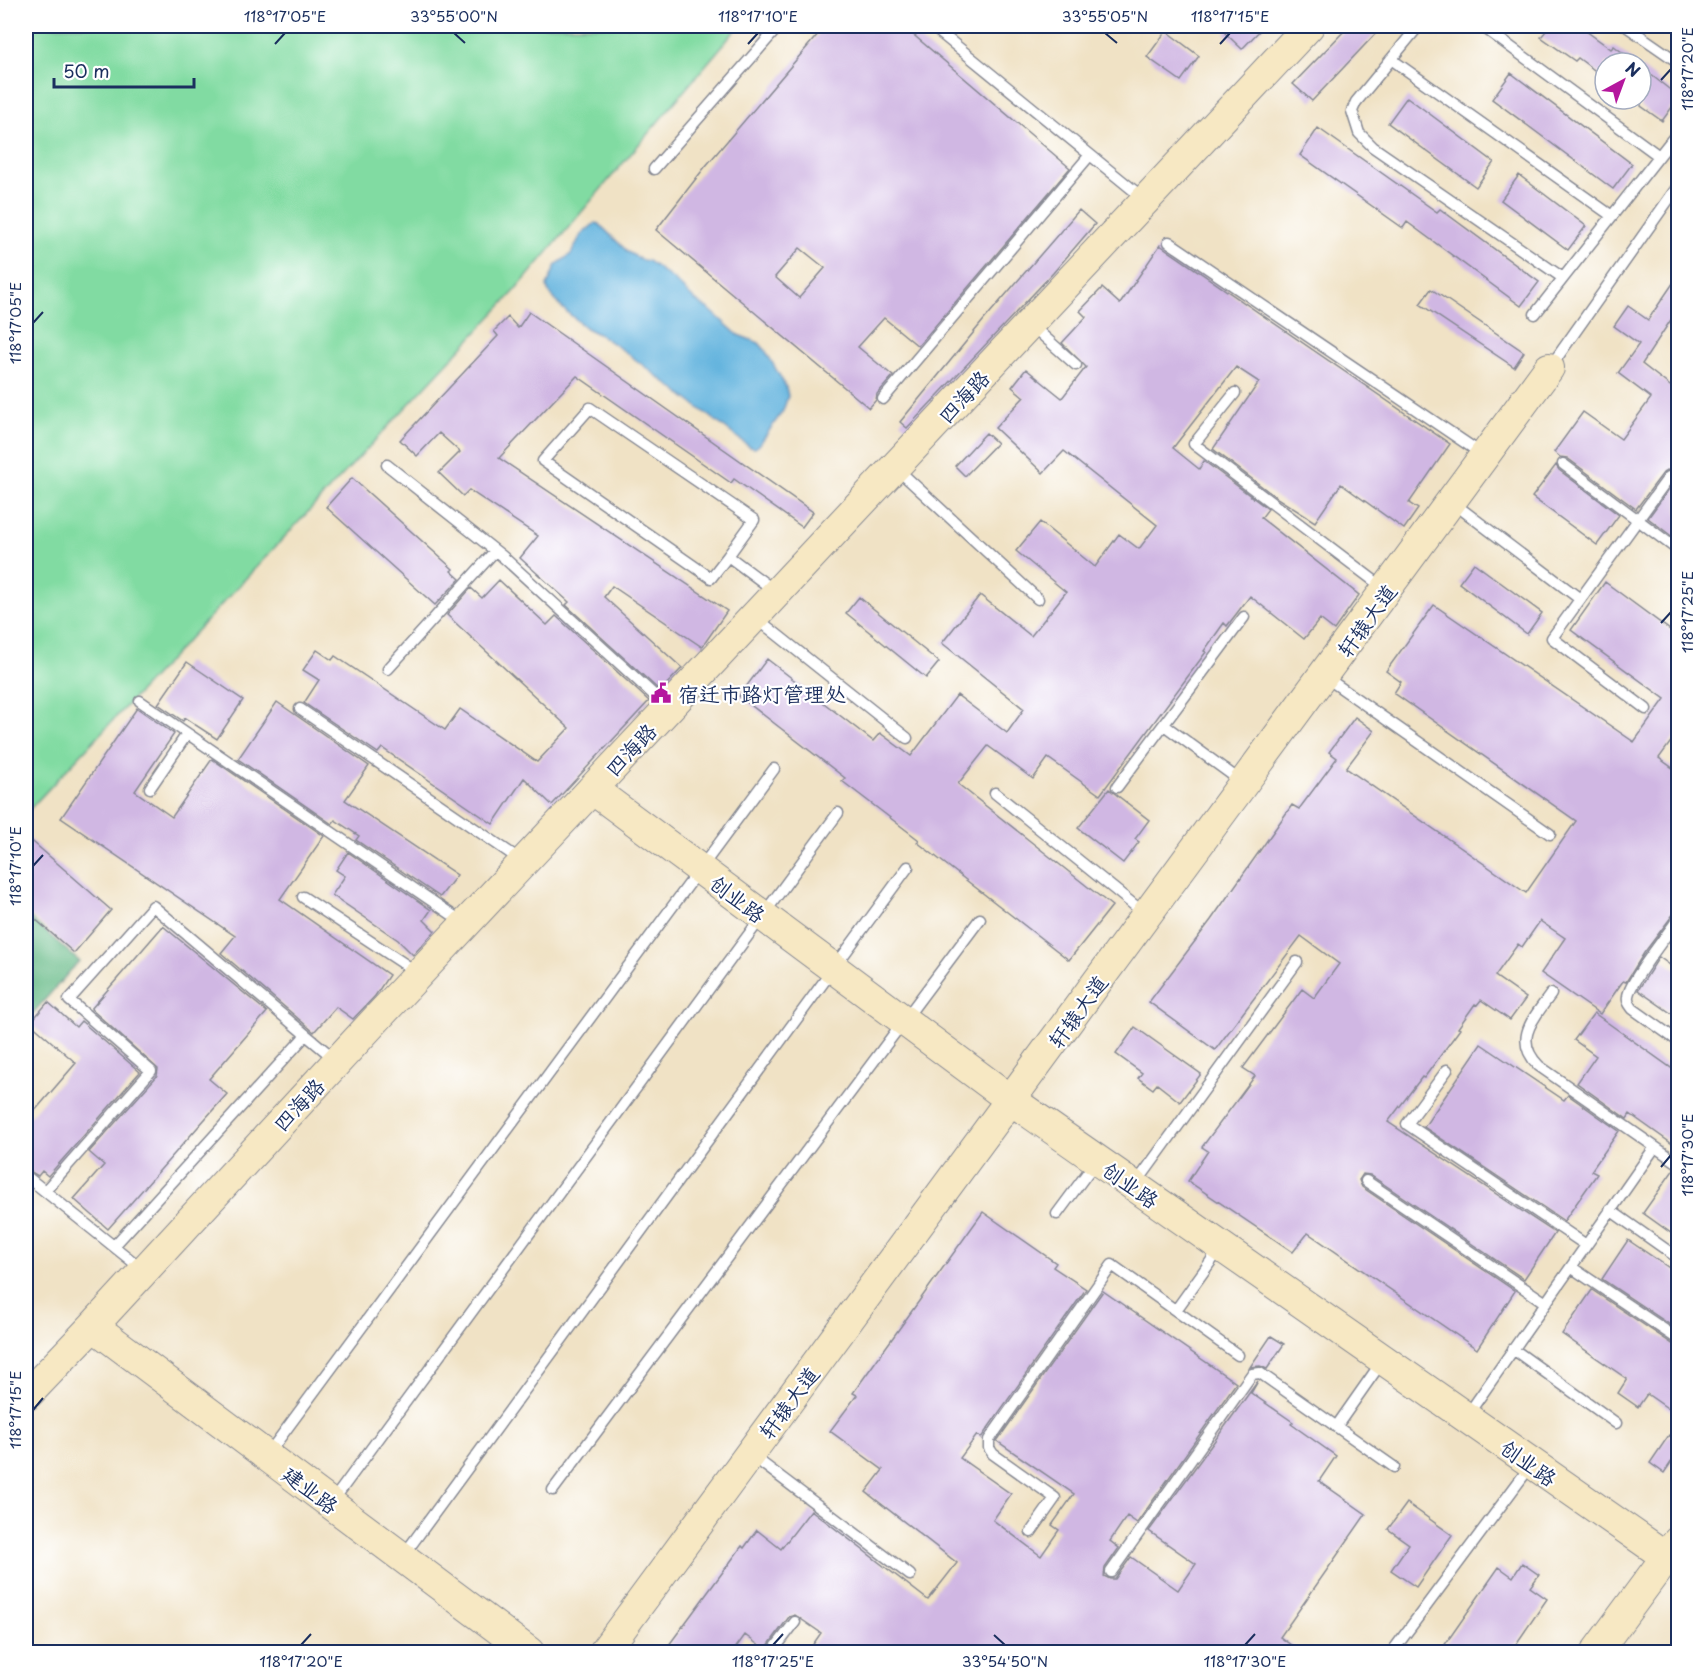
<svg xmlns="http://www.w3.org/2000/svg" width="1704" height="1678" font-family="'Playpen Sans','LXGW WenKai TC',sans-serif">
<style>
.green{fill:#81dba2;stroke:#4e8580;stroke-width:1.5}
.forest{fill:#68bb88;stroke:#427573;stroke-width:1.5}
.water{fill:#63b4de;stroke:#3f729e;stroke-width:1.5}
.building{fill:#d0b7e3;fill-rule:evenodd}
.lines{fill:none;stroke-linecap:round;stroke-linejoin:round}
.lane-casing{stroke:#868892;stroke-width:13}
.secondary-casing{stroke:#868892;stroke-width:32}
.lane{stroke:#fff;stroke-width:10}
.secondary{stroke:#f7e8c3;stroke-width:30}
.ticks{fill:none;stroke:#1b2f5e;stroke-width:2}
.labels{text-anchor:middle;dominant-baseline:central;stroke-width:4.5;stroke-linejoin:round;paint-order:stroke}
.street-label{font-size:21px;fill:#1b2f5e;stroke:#fff}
.poi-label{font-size:21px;fill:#1b2f5e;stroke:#fff;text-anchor:start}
.neatline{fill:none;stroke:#1b2f5e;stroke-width:2}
.ticks-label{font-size:15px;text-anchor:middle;fill:#1b2f5e}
</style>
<rect width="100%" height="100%" fill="#fff"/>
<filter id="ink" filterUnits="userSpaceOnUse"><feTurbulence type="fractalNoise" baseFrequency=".0167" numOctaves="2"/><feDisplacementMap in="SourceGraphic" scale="12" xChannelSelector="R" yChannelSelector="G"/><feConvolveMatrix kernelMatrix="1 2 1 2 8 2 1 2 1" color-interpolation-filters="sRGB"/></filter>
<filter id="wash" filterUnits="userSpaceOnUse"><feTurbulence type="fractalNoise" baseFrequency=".008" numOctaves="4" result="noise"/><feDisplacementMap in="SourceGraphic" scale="24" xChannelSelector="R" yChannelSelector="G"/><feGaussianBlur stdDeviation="1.35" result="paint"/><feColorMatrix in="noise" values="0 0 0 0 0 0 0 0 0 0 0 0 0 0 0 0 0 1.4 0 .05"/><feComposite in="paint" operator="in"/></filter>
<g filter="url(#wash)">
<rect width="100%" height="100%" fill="#f0e2c5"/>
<path class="green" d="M26,26H739L514,292L26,813Z"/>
<path class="forest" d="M26,914L79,961L26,1021Z"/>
<path class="water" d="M595,223L599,224L629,253L642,260L648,261L674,280L696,301L710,310L738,335L759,343L765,350L786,387L788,396L783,411L759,445L755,448L750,447L627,353L600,335L586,328L560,306L548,291L547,286L556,265L571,254L581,235Z"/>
<g id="blocks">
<path class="building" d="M825,26H903L1070,168L918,346L884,318L858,347L893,376L877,394L876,400L869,408L656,230L705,167ZM800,248L825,268L799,298L775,277Z
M1232,26H1264L1242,49L1225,33Z
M1349,26H1369L1377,32L1312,101L1293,84Z
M1550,26H1579L1611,49L1614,46L1636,63H1605V78L1578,58L1575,61L1541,37Z
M1166,31L1199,56L1181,81L1147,57Z
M1641,67L1678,96V99L1662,121L1641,106Z
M1511,73L1632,164L1613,189L1492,99Z
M1407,97L1494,162L1476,187L1388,123Z
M1318,128L1437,212L1440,209L1539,282L1521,306L1407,222L1403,228L1300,155Z
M1519,175L1586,226L1568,250L1501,200Z
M1079,210L1095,224L1053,273L907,428L900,422L983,321Z
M1160,245L1450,444L1409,503L1418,509L1404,529L1341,484L1315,522L1277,498L1213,449L1259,382L1236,367L1173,448L1199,469L1204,461L1268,509L1261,518L1359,595L1334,630L1320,619L1304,639L1250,596L1227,626L1224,623L1204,651L1206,652L1100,795L1048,758L1033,779L988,746L958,784L1112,906L1069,960L917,842L919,840L842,781L845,778L739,696L767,659L873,741L880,733L911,756L957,695L1007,733L1024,709L942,643L980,595L1031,636L1066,592L1016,551L1040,522L1095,567L1119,534L1139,549L1157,525L1064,451L1043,473L995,428L1024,397L1012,387L1026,369L1062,398L1086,367L1062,343L1086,317L1080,311L1102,288L1120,304Z
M1678,276V309L1642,364L1678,392V541L1648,518L1675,481L1676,475L1673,471L1667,470L1663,473L1636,509L1567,458L1560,457L1554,452L1583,412L1621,439L1651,398L1618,373L1639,344L1614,326L1628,306L1648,320Z
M1431,289L1524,352L1514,367L1420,304Z
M529,312L813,512L802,527L734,479L731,483L577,376L499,458L727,611L702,647L612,586L604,597L682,668L662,689L659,690L566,605L569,602L520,558L538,536L469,490L463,496L439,473L460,452L439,433L417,456L400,440L498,336L494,331L508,317L518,328Z
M986,433L997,443L965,476L955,466Z
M1556,465L1559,470L1619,515L1597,545L1532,497Z
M352,478L453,569L451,571L460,579L435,605L326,507Z
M1474,563L1542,613L1527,634L1459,583Z
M499,580L547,625L556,616L649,701L552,805L524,778L493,824L382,748L378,753L304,703L319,680L303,670L317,650L332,660L335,656L445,730L460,709L537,762L569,728L447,615L471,588L482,598Z
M1605,582L1678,636V732L1659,758L1678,772V908L1644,953L1626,982L1623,981L1600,1014L1541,973L1565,938L1540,921L1522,947L1518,944L1495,976L1526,998L1510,1020L1481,1000L1477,1005L1475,1004L1458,1028L1460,1029L1424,1078L1422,1077L1388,1122L1555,1233L1524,1279L1370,1175L1363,1174L1359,1180L1362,1187L1515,1291L1477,1349L1308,1233L1293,1252L1188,1181L1208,1151L1202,1147L1255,1076L1243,1068L1302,989L1314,998L1339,964L1301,936L1215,1050L1149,1002L1211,920L1292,805L1299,809L1337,758L1329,752L1355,717L1374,731L1346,768L1526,893L1576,821L1394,693L1401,682L1386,671L1434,605L1634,742L1665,699L1571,630Z
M859,597L939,662L926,678L846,613Z
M187,662L243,700L217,739L185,718L183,721L158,704Z
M277,702L369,766L345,800L457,875L440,897L356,840L359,836L335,820L332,824L238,759Z
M137,708L174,734L135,791L172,817L212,759L324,836L280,899L389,975L375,996L353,1019L336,1007L314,1032L221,953L235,936L61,818Z
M1109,789L1149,820L1135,839L1139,842L1123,863L1078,828Z
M26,836L111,910L74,953L26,911Z
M348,852L431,910L424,920L435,931L413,955L398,940L332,895L345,876L336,870Z
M163,926L267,1012L209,1079L227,1094L108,1229L74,1199L104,1165L89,1152L157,1076L158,1069L91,1009Z
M1659,957L1678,971V1018L1638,990Z
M48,1002L76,1027L81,1021L140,1072L48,1176L42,1171L38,1176L26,1169V1121L76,1063L30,1023Z
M1594,1013L1678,1073V1148L1630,1114L1627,1119L1577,1083L1596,1056L1574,1040Z
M1135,1027L1201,1074L1180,1102L1157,1084L1153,1089L1138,1078L1142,1073L1116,1054Z
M1481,1044L1564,1100L1568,1095L1619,1131L1591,1171L1597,1174L1564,1221L1424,1127Z
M1674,1169L1678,1170V1238L1643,1213Z
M983,1212L1056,1263L1053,1267L1086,1289L981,1438L977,1435L960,1458L1011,1494L993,1520L1041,1556L1059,1530L1052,1525L1074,1494L997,1441L1103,1291L1236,1383L1137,1523L1127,1516L1110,1541L1119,1548L1105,1568L1104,1576L1110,1579H1115L1131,1557L1178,1590L1196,1564L1149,1531L1258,1381L1251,1393L1293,1422L1291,1424L1336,1456L1319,1481L1366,1514L1280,1637L1302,1653H807L821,1633L795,1615L789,1617L765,1650L745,1635L732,1653H663L742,1546L744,1548L757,1530L781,1549L811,1510L928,1600L957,1563L866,1492L883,1470L830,1431L857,1395L853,1393Z
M1628,1240L1678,1274V1330L1602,1279Z
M1592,1290L1674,1345L1678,1346V1404L1673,1412L1647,1394L1638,1407L1618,1393L1627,1379L1562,1334Z
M1271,1336L1284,1344L1267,1369L1260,1366L1250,1367Z
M1669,1435L1678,1441V1452L1664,1473L1650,1463Z
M1407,1503L1452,1535L1416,1587L1391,1570L1409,1544L1388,1529Z
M1522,1563L1539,1575L1530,1587L1547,1599L1510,1653H1439L1499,1567L1513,1577Z"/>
</g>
</g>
<g filter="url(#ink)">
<use href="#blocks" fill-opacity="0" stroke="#868892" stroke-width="1.5"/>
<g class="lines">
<g class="lane-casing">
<path id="lane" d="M932,26L1143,198
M1482,26L1659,156
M1626,26L1678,62
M1416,29L1356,102L1352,111L1359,133L1373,147L1563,278
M1391,59L1612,216
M654,169L779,26
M1169,242L1482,454
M1535,314L1678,132
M1030,324L1076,365
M1551,366L1678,186
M1235,393L1194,444L1385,589
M883,399L1090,155
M1563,464L1678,550
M387,465L502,556L666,706
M895,467L1038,599
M1452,502L1580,599
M728,556L711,578L543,461L590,408L754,520L728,556L775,591
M755,617L907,738
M388,669L495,551
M1324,676L1550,834
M140,701L464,923
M300,709L522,861
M1646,709L1552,638L1669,477
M1164,725L1242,782
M1117,787L1244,617
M150,788L187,734
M995,793L1144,913
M303,897L418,973
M1678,919C1668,934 1630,981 1628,996C1627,1002 1630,1005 1633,1009L1678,1041
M1551,994C1534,1018 1512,1039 1539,1066L1678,1163
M306,1035L336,1060
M1447,1070L1407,1124L1586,1245
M26,1176L142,1269
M1366,1181L1546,1303
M1135,1185L1297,962
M45,1191L151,1071L69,1000L153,906L306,1035L114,1246
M1610,1210L1678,1258
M1057,1214L1097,1160
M1571,1267L1678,1339
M1176,1310L1221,1247
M1513,1349L1616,1423
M1466,1417L1655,1147
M1336,1427L1383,1360
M268,1454L774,769
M750,1454L910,1575
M553,1490L980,919
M332,1502L838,813
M1031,1532L1055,1498L993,1454L989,1448V1440L1112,1265L1238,1355
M403,1556L908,867
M1111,1572L1252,1374L1260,1373L1394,1467
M772,1652L795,1622
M1392,1652L1532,1464"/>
</g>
<g class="secondary-casing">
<path id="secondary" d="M592,789L1011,1100L1678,1565
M93,1326L529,1652
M26,1396L93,1326L381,1014L1309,26
M604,1652L1549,368
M1596,1652L1678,1541"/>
</g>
<use href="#lane" class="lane"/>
<use href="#secondary" class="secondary"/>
</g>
</g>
<path class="ticks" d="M454,33L465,43M1105,33L1117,43M275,44L285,33M748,44L758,33M1220,44L1230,33M1661,80L1671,69M33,323L43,312M1661,623L1671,612M33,866L43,855M1661,1167L1671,1155M33,1410L43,1398M994,1635L1005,1645M301,1645L311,1634M773,1645L783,1634M1245,1645L1255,1634"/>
<defs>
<g id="civic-bare" transform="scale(1.62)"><path d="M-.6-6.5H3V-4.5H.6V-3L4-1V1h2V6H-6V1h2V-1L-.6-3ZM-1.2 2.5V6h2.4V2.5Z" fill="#b5179e" stroke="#fff" stroke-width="2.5" paint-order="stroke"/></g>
</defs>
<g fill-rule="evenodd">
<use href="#civic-bare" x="661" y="693"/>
</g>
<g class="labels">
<g class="street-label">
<text transform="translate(963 396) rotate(-47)">四海路</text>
<text transform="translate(1366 620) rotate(-54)">轩辕大道</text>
<text transform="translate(630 749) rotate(-47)">四海路</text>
<text transform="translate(738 898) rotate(37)">创业路</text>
<text transform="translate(1077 1011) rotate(-54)">轩辕大道</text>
<text transform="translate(298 1104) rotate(-47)">四海路</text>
<text transform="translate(1131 1184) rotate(35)">创业路</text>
<text transform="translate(788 1402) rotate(-53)">轩辕大道</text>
<text transform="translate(1529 1462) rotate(35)">创业路</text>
<text transform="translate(311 1489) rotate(37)">建业路</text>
</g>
<g class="poi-label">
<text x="678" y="693">宿迁市路灯管理处</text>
</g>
</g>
<rect width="1704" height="1678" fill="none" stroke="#fff" stroke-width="66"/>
<g transform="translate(1623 81) rotate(41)"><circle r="28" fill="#ffffff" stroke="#a4acbf" stroke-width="1.5"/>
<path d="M0-4.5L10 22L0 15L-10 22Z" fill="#b5179e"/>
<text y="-9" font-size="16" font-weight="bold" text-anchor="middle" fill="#1b2f5e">N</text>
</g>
<path d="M54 78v9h140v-9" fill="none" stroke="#1b2f5e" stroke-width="3"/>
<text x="63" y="78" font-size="18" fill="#1b2f5e" stroke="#ffffff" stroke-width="4.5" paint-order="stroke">50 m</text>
<rect x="33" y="33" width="1638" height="1612" class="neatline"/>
<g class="ticks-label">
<text x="285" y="22">118°17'05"E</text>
<text x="454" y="22">33°55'00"N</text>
<text x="758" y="22">118°17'10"E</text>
<text x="1105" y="22">33°55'05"N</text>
<text x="1230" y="22">118°17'15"E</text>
<text transform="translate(1688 69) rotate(-90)" y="5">118°17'20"E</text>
<text transform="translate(16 323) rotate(-90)" y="5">118°17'05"E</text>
<text transform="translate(1688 612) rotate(-90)" y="5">118°17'25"E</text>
<text transform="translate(16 866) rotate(-90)" y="5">118°17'10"E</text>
<text transform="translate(1688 1155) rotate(-90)" y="5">118°17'30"E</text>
<text transform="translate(16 1410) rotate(-90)" y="5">118°17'15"E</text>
<text x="301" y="1667">118°17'20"E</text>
<text x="773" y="1667">118°17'25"E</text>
<text x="1005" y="1667">33°54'50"N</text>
<text x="1245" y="1667">118°17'30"E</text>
</g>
</svg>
